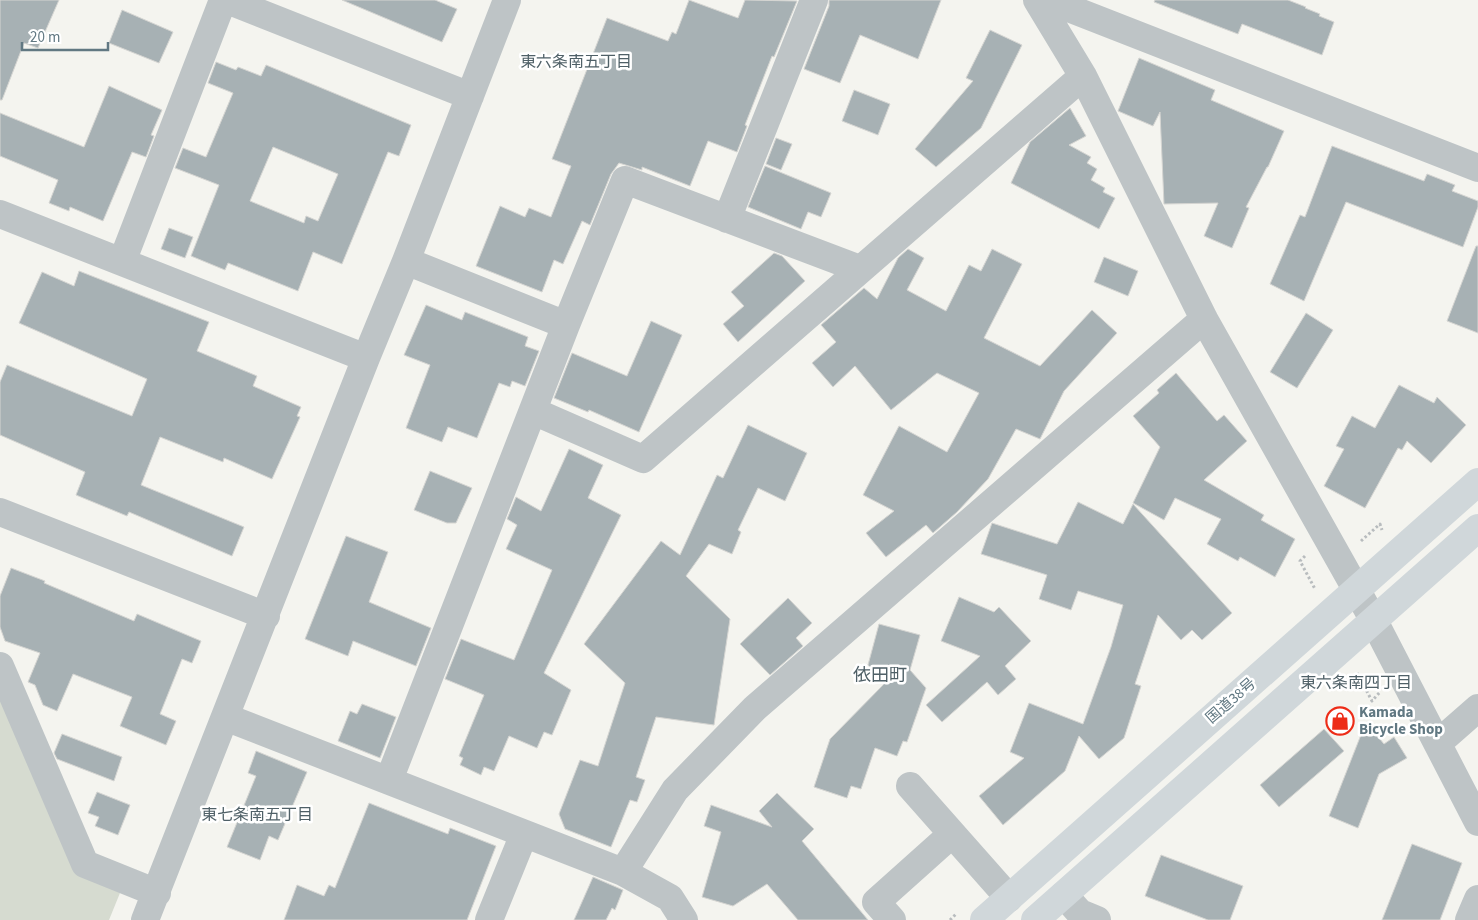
<svg xmlns="http://www.w3.org/2000/svg" width="1478" height="920" font-family="'Source Sans 3','Noto Sans JP',sans-serif">
<style>
.green{fill:#d6dbd0}
.building{fill:#a7b1b4;stroke:#d5d5d2;fill-rule:evenodd}
.lines{fill:none;stroke-linecap:round;stroke-linejoin:round}
.path{stroke:#b8bcbe;stroke-width:3;stroke-dasharray:2.5 2.5;stroke-linecap:butt}
.minor{stroke:#bec4c6;stroke-width:28}
.highway{stroke:#d0d7da;stroke-width:28}
.labels{text-anchor:middle;dominant-baseline:central;stroke-width:5;stroke-linejoin:round;paint-order:stroke}
.street-label{font-size:15px;fill:#617882;stroke:#fff}
.poi-label{font-size:15px;font-weight:bold;fill:#617882;stroke:#fff;text-anchor:start}
.neighbourhood-label{font-size:16px;fill:#4f6067;stroke:#fff}
.quarter-label{font-size:18px;fill:#4f6067;stroke:#fff}
</style>
<rect width="100%" height="100%" fill="#f4f4ef"/>
<path class="green" d="M0,687L80,872L122,888L109,920H0Z"/>
<path class="building" d="M0,0H59L38,48L24,43L2,100H0Z
M342,0H435L457,9L442,42Z
M689,0L738,18L745,0L797,1L774,57L772,56L745,125L747,126L737,152L708,141L690,186L642,167V170L619,163L611,174L590,225L582,221L563,264L554,260L542,292L476,266L500,206L525,217L529,208L551,217L571,166L552,159L607,18L668,41L672,32L676,34Z
M829,0H941L918,59L860,35L840,83L804,69L829,6Z
M1155,0H1288L1306,7L1305,8L1320,14L1319,16L1334,22L1322,55L1242,24L1238,34L1154,2Z
M122,10L173,32L159,63L109,43Z
M990,30L1022,45L981,128L936,167L915,149L973,81L966,78Z
M1139,58L1215,90L1211,100L1284,131L1268,167H1267L1246,207L1249,208L1232,248L1204,236L1218,203L1164,204L1160,112L1153,126L1118,111Z
M216,62L236,70L238,67L261,76L266,65L411,125L399,156L388,152L342,264L313,252L298,291L228,263L225,270L191,256L219,185L175,168L183,148L206,157L233,93L208,83ZM273,147L338,174L318,221L306,216L304,223L250,201Z
M109,86L162,110L151,135L154,136L146,157L132,152L103,221L70,207L69,211L49,203L58,180L0,156V113L84,147Z
M854,90L890,104L878,135L842,121Z
M1070,108L1086,136L1069,145L1091,157L1087,163L1097,169L1091,180L1105,188L1103,192L1115,198L1099,229L1011,183L1030,142Z
M776,138L792,144L781,170L766,164Z
M1332,146L1424,181L1427,174L1455,185L1452,191L1478,201V207L1463,247L1346,202L1304,301L1270,284L1300,215L1305,217Z
M765,166L831,193L821,217L808,212L801,229L748,207Z
M169,228L193,237L185,258L161,249Z
M1476,246H1478V333L1447,321Z
M908,249L924,258L907,290L946,311L969,265L981,271L992,249L1022,264L984,338L1040,366L1092,310L1117,333L1064,391L1040,439L1016,429L988,479L957,512L933,533L926,525L886,557L866,533L894,511L863,495L899,426L947,452L979,393L937,373L891,410L855,366L833,387L812,363L836,342L821,325L864,288L877,299L898,258Z
M774,253L782,256L805,281L738,342L723,324L744,306L731,292Z
M1104,257L1138,271L1128,296L1094,282Z
M79,271L209,322L197,351L257,376L253,386L301,407L297,416L300,417L272,479L224,458L223,462L160,437L141,485L244,527L232,556L129,512L127,516L76,495L85,472L0,435V382L7,365L132,416L147,379L19,323L42,272L74,286Z
M426,305L462,320L465,312L528,337L525,346L539,351L525,386L512,381L510,387L499,383L477,438L448,427L442,442L406,428L430,365L404,355Z
M1306,313L1333,330L1297,388L1270,372Z
M651,321L682,335L639,432L589,410L588,412L554,398L572,353L627,376Z
M1176,373L1217,421L1224,415L1247,441L1204,480L1264,515L1261,520L1295,539L1275,577L1240,557L1238,561L1207,544L1221,519L1175,498L1164,520L1133,503L1160,447L1133,416L1159,393L1157,390Z
M1399,385L1434,403L1437,397L1466,425L1431,463L1407,441L1402,450L1398,448L1365,508L1324,486L1344,449L1336,446L1352,416L1375,428Z
M748,425L807,453L785,501L758,488L738,530L741,532L732,554L709,544L686,576L730,619L714,725L656,717L636,777L645,780L637,802L630,800L611,847L565,829L559,814L580,760L598,766L625,683L584,644L661,541L680,555L717,475L723,478Z
M569,449L603,465L588,498L621,515L544,673L571,690L552,735L544,732L537,748L509,736L494,771L484,767L481,775L460,765L463,758L459,756L484,695L445,679L461,639L514,660L552,570L506,549L517,525L507,519L516,497L541,511Z
M430,471L472,488L456,523H447L414,510Z
M1078,502L1123,524L1133,504L1232,613L1202,640L1192,630L1181,640L1158,615L1135,684L1141,686L1124,738L1099,759L1079,736L1065,771L1003,825L979,796L1024,758L1010,752L1029,703L1083,724L1111,647L1123,605L1078,591L1071,610L1039,599L1047,575L981,554L992,523L1057,544Z
M346,536L388,552L369,602L431,628L416,666L353,641L348,656L305,639Z
M11,568L45,581L44,583L134,621L137,614L201,641L192,663L182,659L160,714L176,721L166,745L120,726L132,697L73,674L57,711L43,705L35,685L28,682L40,653L5,641L0,627V596Z
M959,597L994,612L999,607L1031,641L1005,666L1016,679L998,695L987,682L942,722L926,705L980,656L941,641Z
M788,598L812,623L796,638L803,646L770,675L740,644Z
M879,624L920,635L910,670L926,688L907,742L903,741L897,756L875,748L861,789L851,786L847,798L814,787L830,739L885,683L868,665Z
M362,704L396,717L380,758L338,741L350,711L357,714Z
M1366,722L1384,744L1394,737L1407,758L1379,774L1358,828L1329,816Z
M1324,729L1344,751L1279,807L1260,785Z
M62,734L122,757L114,781L57,759L54,753Z
M256,751L307,772L278,840L269,836L260,860L227,847L256,776L248,773Z
M97,792L130,805L118,835L95,826L99,817L88,813Z
M777,793L814,829L802,841L868,920H798L767,884L733,906L702,897L721,832L704,826L711,805L772,827L759,811Z
M369,803L448,834L450,828L496,846L467,920H284L297,885L324,896L329,885L335,888Z
M1412,844L1462,863L1440,920H1382Z
M1161,855L1243,886L1230,920H1208L1145,896Z
M593,877L623,890L615,910L612,908L606,920H574Z"/>
<g class="lines">
<path class="path" d="M1361,541L1380,524L1382,530
M1305,556L1300,561L1315,589
M1357,673L1372,701L1380,692
M950,920L956,914"/>
<path class="minor" d="M227,0L470,96
M1037,0L1083,76L1204,319L1374,621L1478,822
M1048,0L1478,168
M0,214L366,358
M727,219L814,0
M406,261L566,325
M122,262L223,0
M533,411L643,459L1083,76
M0,512L266,616
M0,666L85,864L157,893
M225,717L623,872L670,898L684,920
M1438,743L1478,708
M389,780L566,325L625,180L860,269
M910,786L1009,898
M623,872L675,790L755,708L1204,319
M1064,895L1080,913L1097,920
M145,920L366,358L406,261L507,0
M489,920L524,834
M892,920L876,902L952,834
M1469,920L1478,899"/>
<path class="highway" d="M984,920L1478,482
M1035,920L1478,528"/>
</g>
<defs>
<g id="shop-ring" transform="scale(1.4375)"><circle r="9.5" fill="#fff" stroke="#ed2c17" stroke-width="1.5"/><path d="M-5-2.5h2.3a2.7 3.5 0 0 1 5.4 0H5L5.5 6h-11ZM-1.5-2.5h3a1.5 2.3 0 0 0-3 0Z" fill="#ed2c17"/></g>
</defs>
<g fill-rule="evenodd">
<use href="#shop-ring" x="1340" y="721"/>
</g>
<g class="labels">
<g class="street-label">
<text transform="translate(1231 701) rotate(-41)">国道38号</text>
</g>
<g class="poi-label">
<text x="1359" y="712">Kamada<tspan x="1359" dy="17">Bicycle Shop</tspan></text>
</g>
<g class="neighbourhood-label">
<text x="576" y="62">東六条南五丁目</text>
<text x="1356" y="683">東六条南四丁目</text>
<text x="257" y="815">東七条南五丁目</text>
</g>
<g class="quarter-label">
<text x="880" y="675">依田町</text>
</g>
</g>
<path d="M22 42v8h86v-8" fill="none" stroke="#617882" stroke-width="2.5"/>
<text x="30" y="42" font-size="15" fill="#617882" stroke="#ffffff" stroke-width="4" paint-order="stroke">20 m</text>
</svg>
